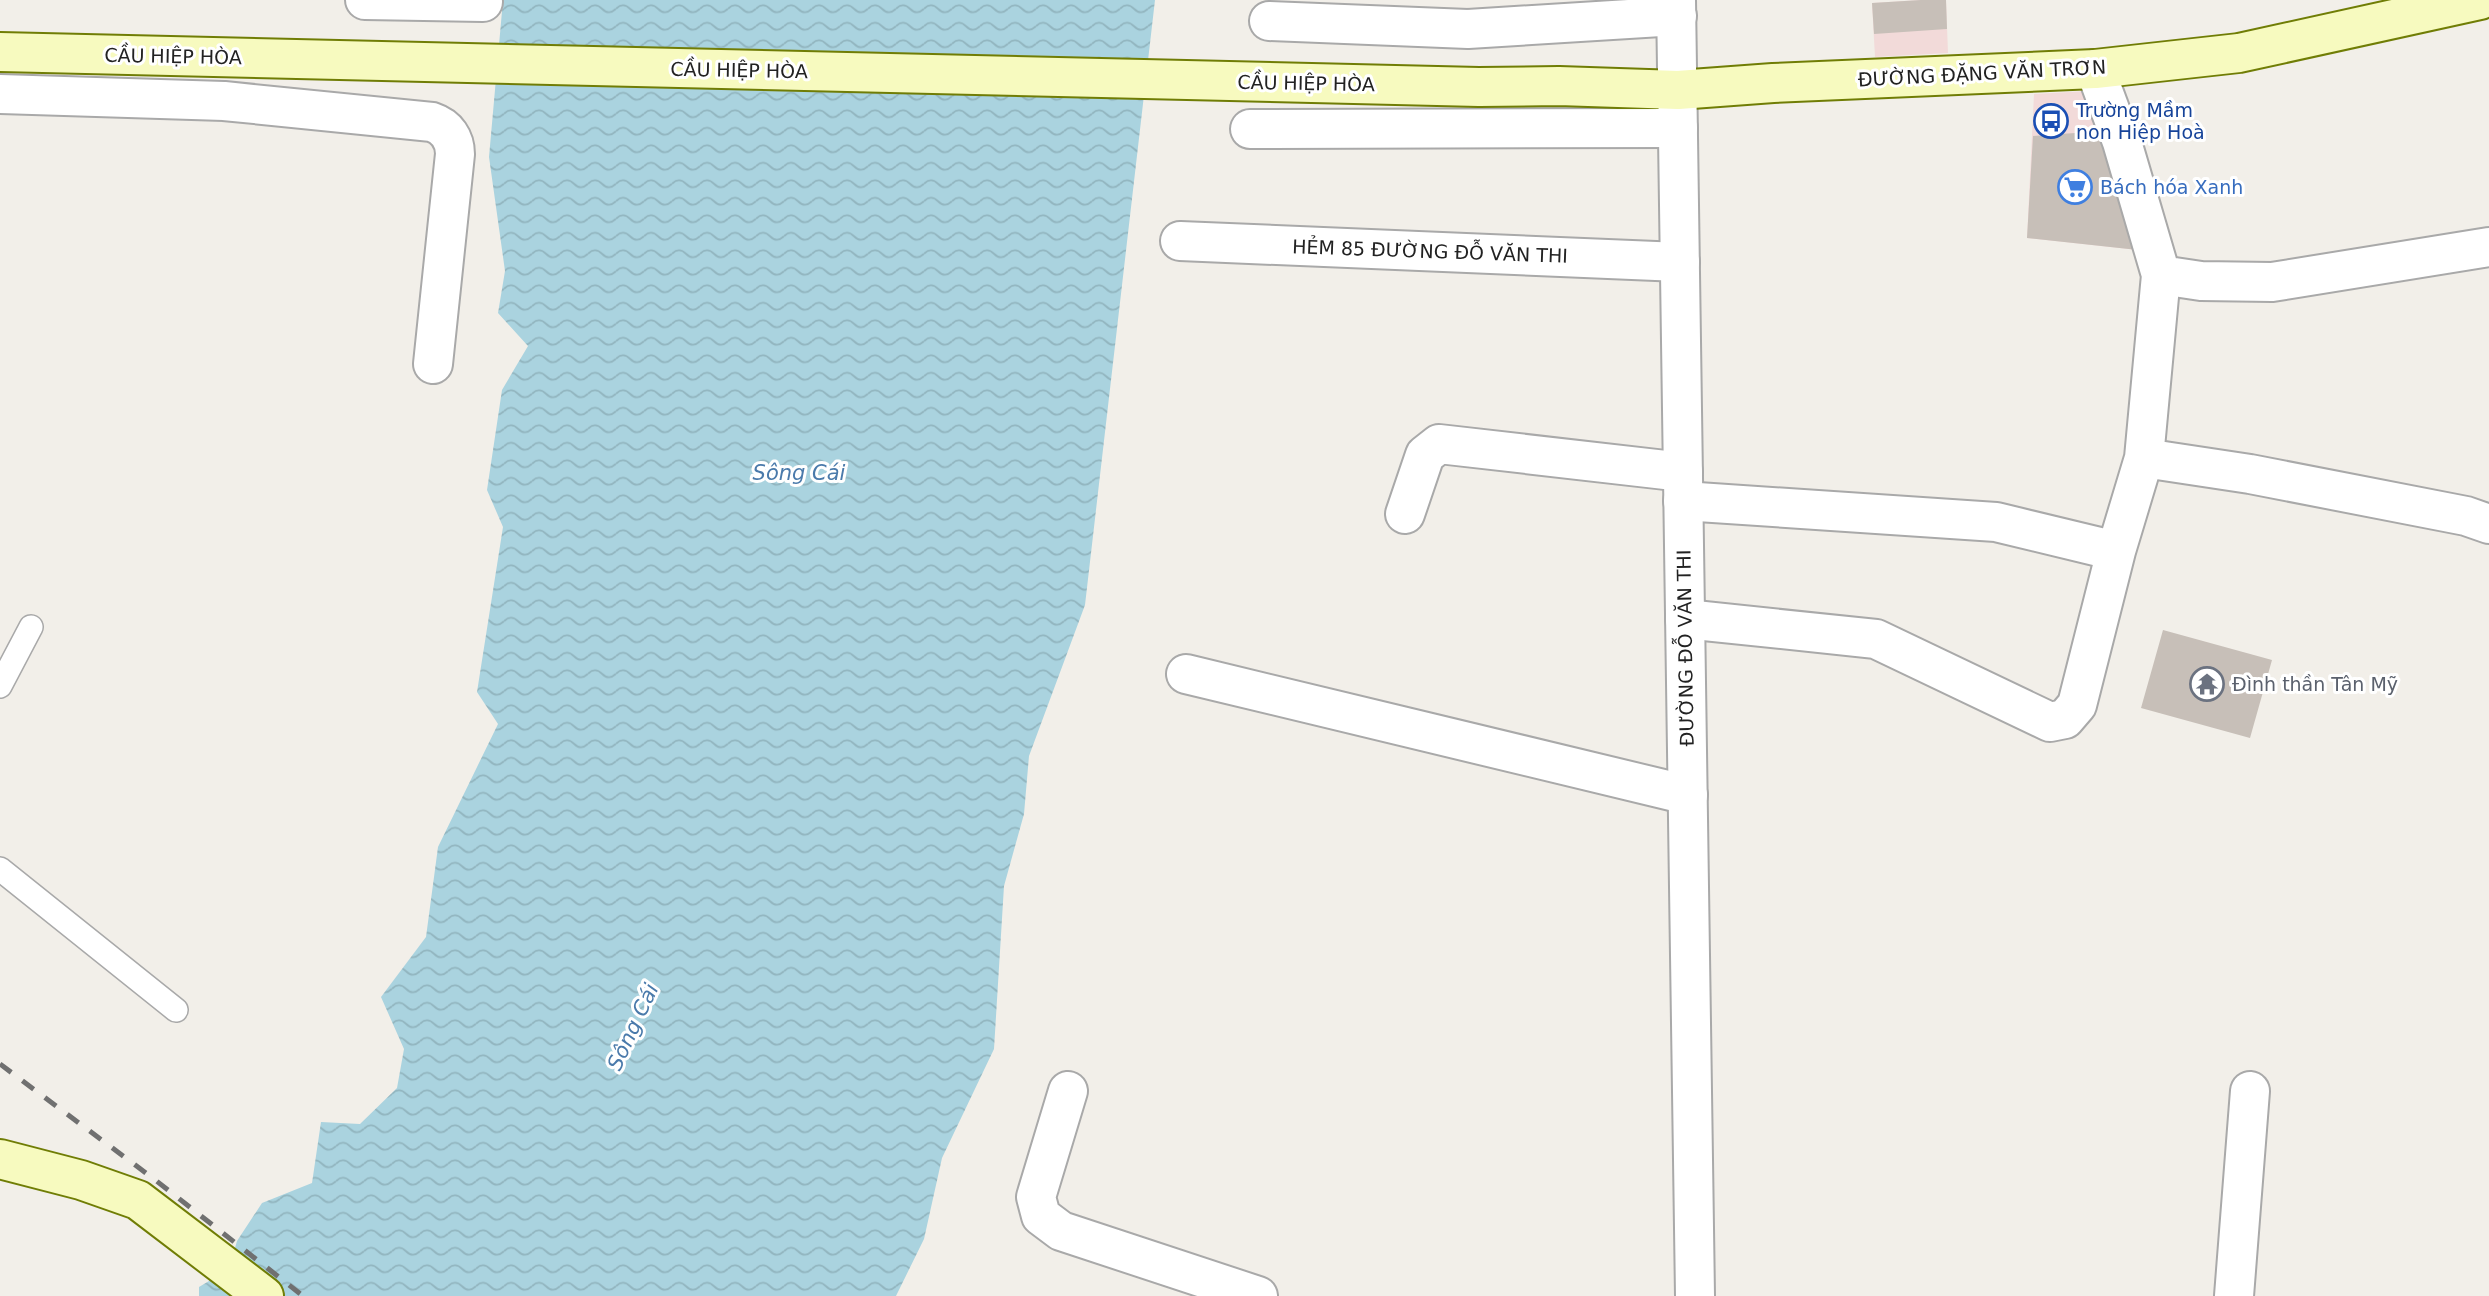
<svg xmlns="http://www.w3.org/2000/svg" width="2489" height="1296" font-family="'DejaVu Sans',sans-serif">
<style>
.commercial{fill:#f2dad9}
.water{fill:url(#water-waves)}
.building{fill:#c7bfb8}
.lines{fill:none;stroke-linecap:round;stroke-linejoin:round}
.service-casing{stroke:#a9a9a9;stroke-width:26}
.minor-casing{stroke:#a9a9a9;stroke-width:42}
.tertiary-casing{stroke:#a9a9a9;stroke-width:42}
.secondary-casing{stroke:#707d05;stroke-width:42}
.service{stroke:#fff;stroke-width:23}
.minor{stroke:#fff;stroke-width:38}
.tertiary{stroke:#fff;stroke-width:38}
.secondary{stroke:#f7fabf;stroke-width:38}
.rail{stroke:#707070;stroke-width:5;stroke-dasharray:14 14;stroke-linecap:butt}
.labels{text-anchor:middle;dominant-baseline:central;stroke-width:6;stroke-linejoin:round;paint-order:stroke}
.street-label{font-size:19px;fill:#222;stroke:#fff}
.transit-label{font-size:19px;fill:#164399;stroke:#fff;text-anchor:start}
.shop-label{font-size:19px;fill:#366cbe;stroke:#fff;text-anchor:start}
.worship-label{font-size:19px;fill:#5b616d;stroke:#fff;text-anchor:start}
.water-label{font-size:21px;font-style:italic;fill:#4a7aab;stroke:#fff}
</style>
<defs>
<pattern id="water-waves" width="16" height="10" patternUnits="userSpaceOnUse" patternTransform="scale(1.75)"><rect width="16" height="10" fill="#aad3df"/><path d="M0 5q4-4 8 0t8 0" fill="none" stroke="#92b5bf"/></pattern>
</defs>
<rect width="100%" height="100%" fill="#f2efe9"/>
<path class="commercial" d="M1921,0H1946L1948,53L1875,57L1872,3Z
M2088,91L2138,250L2027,238L2034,94Z"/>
<path class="water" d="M503,0H1155L1085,605L1029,756L1024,814L1004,886L994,1049L942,1158L924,1239L896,1296H199V1287L229,1269L237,1241L262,1203L312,1183L321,1122L360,1124L397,1088L404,1049L381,997L426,937L438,847L498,724L477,692L503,527L487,490L502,390L528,346L498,313L505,271L489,157Z"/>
<path class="building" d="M1921,0H1946L1947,29L1874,34L1872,3Z
M2103,131L2138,250L2027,238L2033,136Z
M2163,630L2272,660L2250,738L2141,708Z"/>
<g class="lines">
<g class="service-casing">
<path id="service" d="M0,686L31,627
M0,869L176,1010"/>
</g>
<g class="minor-casing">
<path id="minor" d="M365,0L483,2
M1269,21L1468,29L1677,16
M2095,69L2122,142L2161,275L2201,281L2272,282L2489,247
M0,94L224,101L432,122C447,127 455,139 455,154L433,364
M1250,129L1678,128
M1180,241L1680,262
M2144,458L2250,474L2466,516L2489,524
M1683,501L1996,522L2116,551
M1405,514L1425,455L1439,444L1683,472
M1685,619L1876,639L2050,722L2065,719L2077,705L2116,551L2144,458L2161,275
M1186,674L1688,795
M1068,1091L1036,1197L1041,1216L1061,1231L1258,1296
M2234,1296L2250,1091"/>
</g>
<g class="tertiary-casing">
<path id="tertiary" d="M1676,0L1695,1296"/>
</g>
<g class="secondary-casing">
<path id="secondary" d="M0,52L1479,87L1559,86L1678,90L1773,83L2095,69L2239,53L2480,0
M0,1159L81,1180L138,1200L264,1296"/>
</g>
<use href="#service" class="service"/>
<use href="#minor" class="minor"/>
<use href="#tertiary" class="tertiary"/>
<use href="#secondary" class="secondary"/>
<path class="rail" d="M0,1064L154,1179L303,1296"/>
</g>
<defs>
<g id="bus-ring" transform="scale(1.75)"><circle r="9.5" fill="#fff" stroke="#1a4fb4" stroke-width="1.5"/><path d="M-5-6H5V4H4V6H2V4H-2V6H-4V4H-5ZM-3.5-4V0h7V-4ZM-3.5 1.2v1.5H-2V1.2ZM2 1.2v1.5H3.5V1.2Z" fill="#1a4fb4"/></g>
<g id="supermarket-ring" transform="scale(1.75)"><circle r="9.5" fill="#fff" stroke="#3f7fe0" stroke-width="1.5"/><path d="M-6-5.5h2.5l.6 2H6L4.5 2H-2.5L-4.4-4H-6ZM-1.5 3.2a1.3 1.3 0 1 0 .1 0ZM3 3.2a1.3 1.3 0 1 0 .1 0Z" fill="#3f7fe0"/></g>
<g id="temple-ring" transform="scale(1.75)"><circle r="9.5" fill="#fff" stroke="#6b7280" stroke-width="1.5"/><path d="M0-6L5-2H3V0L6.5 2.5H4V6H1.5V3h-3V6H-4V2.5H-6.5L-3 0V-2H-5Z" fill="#6b7280"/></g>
</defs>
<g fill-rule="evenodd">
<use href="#bus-ring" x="2051" y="121"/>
<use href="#supermarket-ring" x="2075" y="187"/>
<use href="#temple-ring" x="2207" y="684"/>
</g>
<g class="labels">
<g class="street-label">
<text transform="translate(173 56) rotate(1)">CẦU HIỆP HÒA</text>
<text transform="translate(739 70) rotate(1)">CẦU HIỆP HÒA</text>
<text transform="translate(1982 73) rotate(-3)">ĐƯỜNG ĐẶNG VĂN TRƠN</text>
<text transform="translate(1306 83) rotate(1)">CẦU HIỆP HÒA</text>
<text transform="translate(1430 251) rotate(2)">HẺM 85 ĐƯỜNG ĐỖ VĂN THI</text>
<text transform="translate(1685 648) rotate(-91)">ĐƯỜNG ĐỖ VĂN THI</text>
</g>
<g class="transit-label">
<text x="2076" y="110">Trường Mầm<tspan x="2076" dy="22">non Hiệp Hoà</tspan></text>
</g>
<g class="shop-label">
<text x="2100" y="187">Bách hóa Xanh</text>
</g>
<g class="worship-label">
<text x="2232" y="684">Đình thần Tân Mỹ</text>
</g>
<g class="water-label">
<text x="799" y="473">Sông Cái</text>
<text transform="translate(633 1027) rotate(-65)">Sông Cái</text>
</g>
</g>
</svg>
